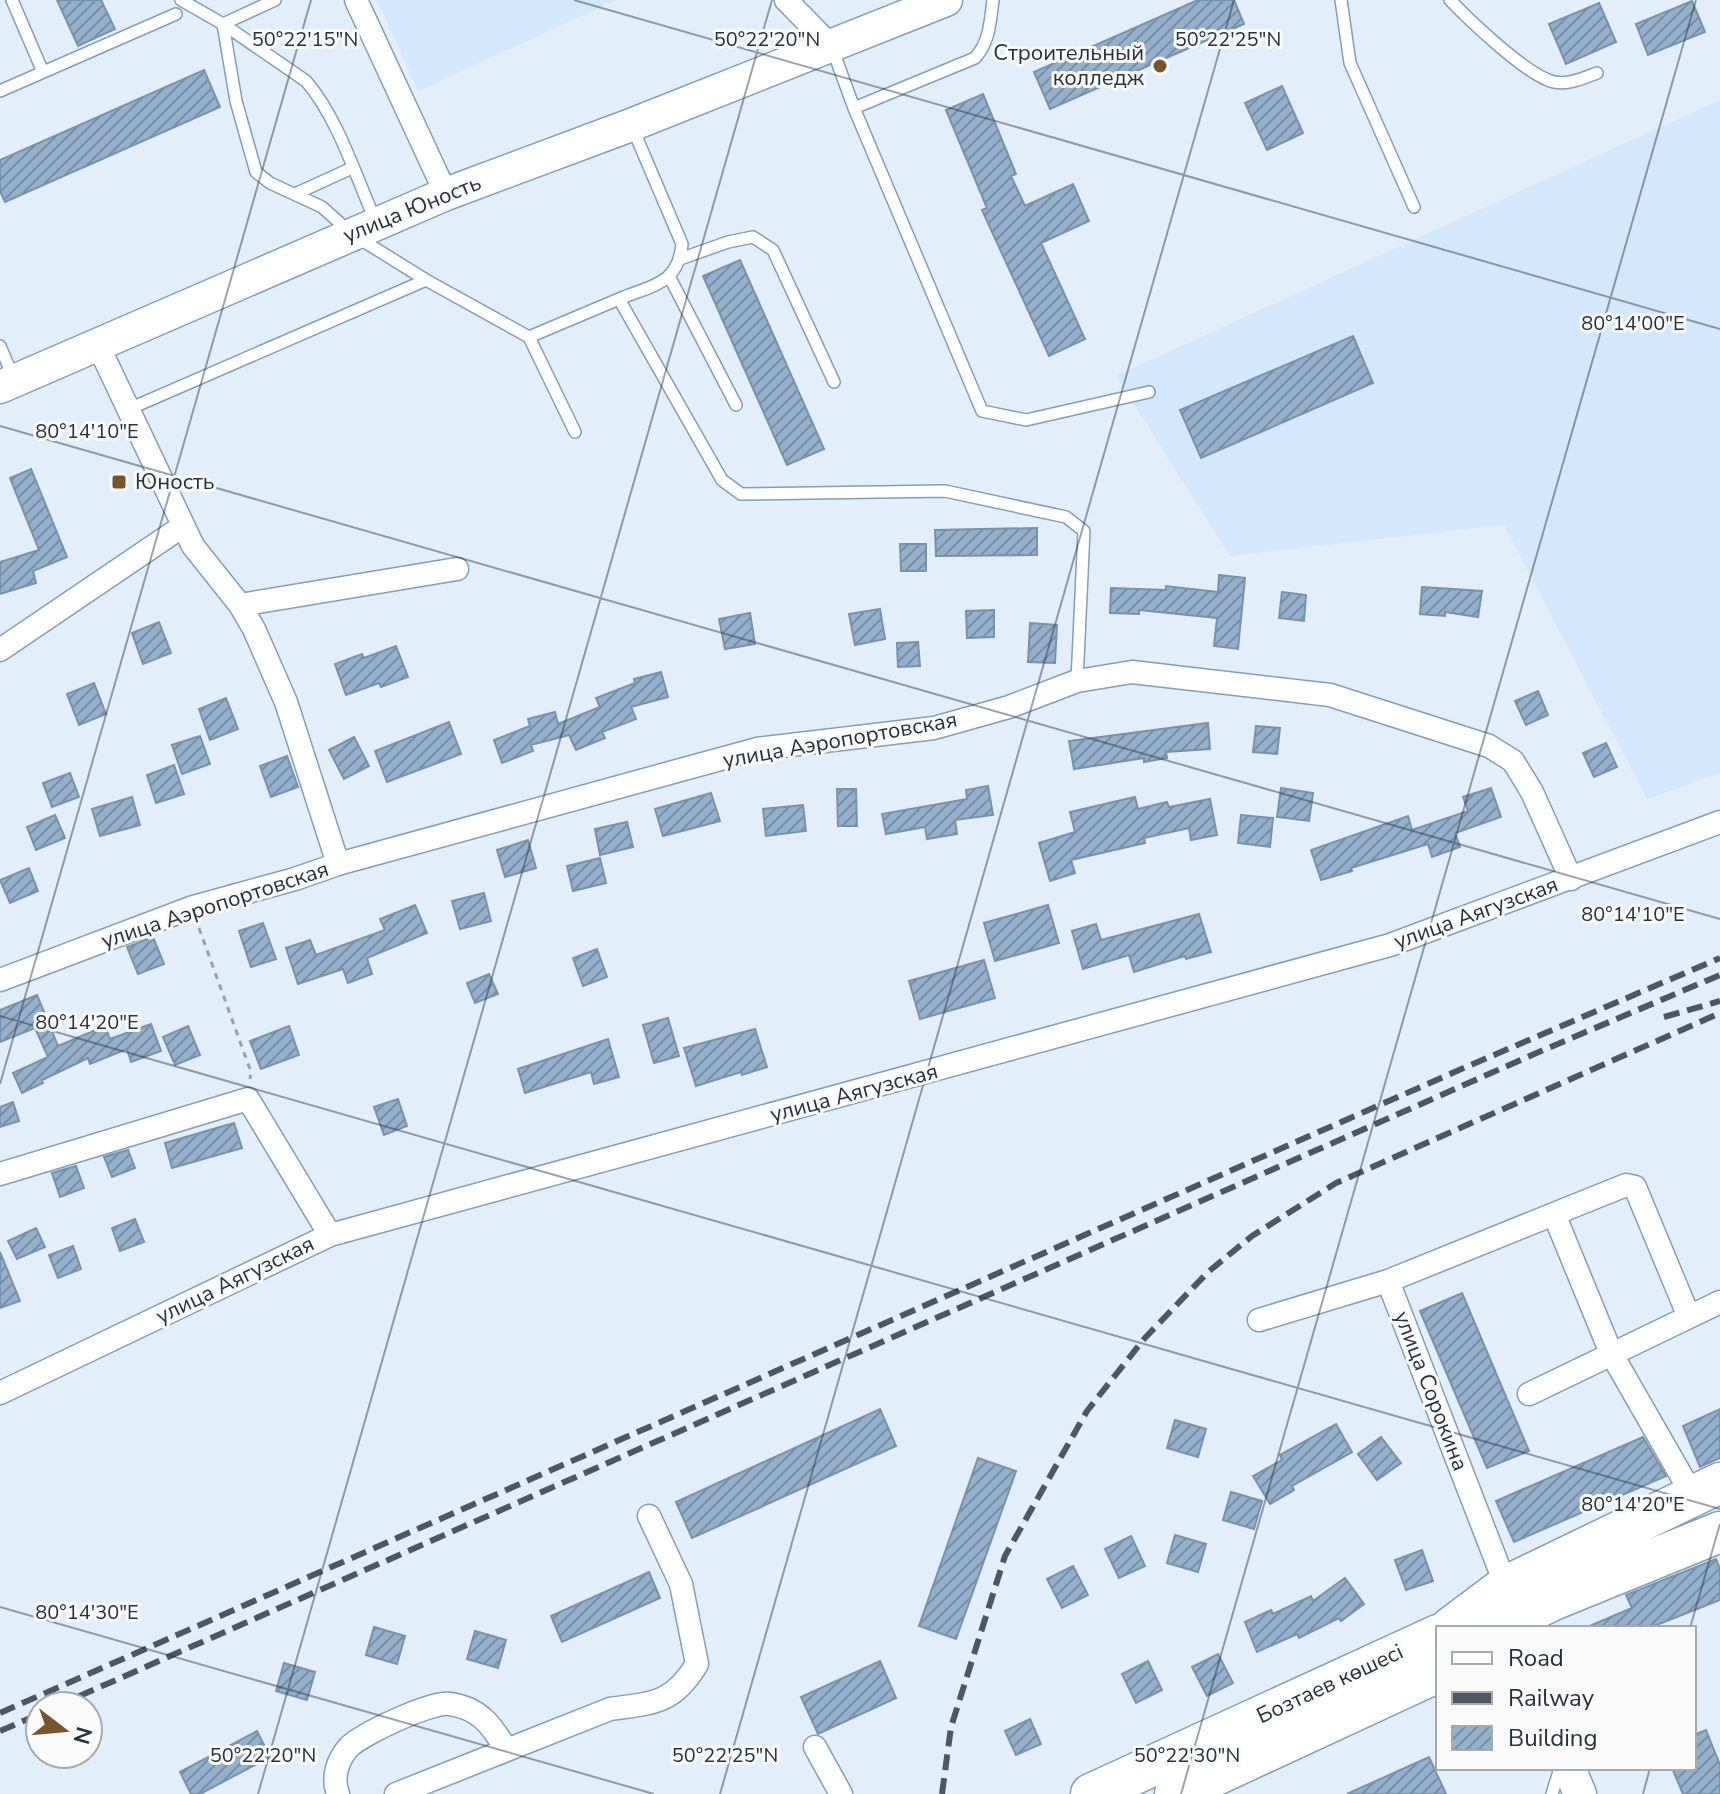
<svg xmlns="http://www.w3.org/2000/svg" width="1720" height="1794" font-family="'Nunito Sans',sans-serif">
<style>
.built{fill:#d3e8fd}
.building{fill:url(#building-hatch);stroke:#7793ac;stroke-width:2}
.lines{fill:none;stroke-linecap:round;stroke-linejoin:round}
.lane-casing{stroke:#829eb8;stroke-width:14}
.street-casing{stroke:#829eb8;stroke-width:25}
.secondary-casing{stroke:#829eb8;stroke-width:35}
.highway-casing{stroke:#829eb8;stroke-width:43}
.path{stroke:#95a1ac;stroke-width:3;stroke-dasharray:6 6;stroke-linecap:butt}
.lane{stroke:#fff;stroke-width:11}
.street{stroke:#fff;stroke-width:22}
.secondary{stroke:#fff;stroke-width:32}
.highway{stroke:#fff;stroke-width:40}
.rail{stroke:#4c5763;stroke-width:6;stroke-dasharray:16 8;stroke-linecap:butt}
.ticks{fill:none;stroke:#27323d;stroke-width:2;stroke-opacity:0.45}
.poi-dot{fill:#79552e;stroke:#fafafa;stroke-width:3}
.labels{text-anchor:middle;dominant-baseline:central;stroke-width:6;stroke-linejoin:round;paint-order:stroke}
.poi-label{font-size:22px;fill:#27323d;stroke:#fafafa;text-anchor:end}
.street-label{font-size:22px;fill:#27323d;stroke:#fafafa}
.ticks-label{font-size:20px;text-anchor:middle;fill:#27323d;stroke:#fafafa;stroke-width:6;stroke-linejoin:round;paint-order:stroke}
</style>
<defs>
<pattern id="building-hatch" width="6" height="6" patternUnits="userSpaceOnUse" patternTransform="scale(2)"><rect width="6" height="6" fill="#94b0cb"/><path d="M-1 1l2-2M0 6l6-6M5 7l2-2" fill="none" stroke="#7990a6"/></pattern>
</defs>
<rect width="100%" height="100%" fill="#e2eefa"/>
<path class="built" d="M377,0H616L418,91Z
M1720,100V773L1647,799L1504,525L1230,556L1116,376Z"/>
<path class="building" d="M57,0H101L115,29L78,46Z
M1198,0H1234L1244,24L1050,109L1034,72Z
M1692,1L1705,32L1648,55L1636,24Z
M1599,3L1616,42L1566,64L1549,24Z
M204,70L220,107L5,202L0,191V160Z
M1282,86L1303,133L1267,150L1245,103Z
M983,94L1016,174L1011,176L1025,206L1073,184L1089,221L1041,243L1085,339L1049,356L982,210L987,208L946,110Z
M740,260L824,449L787,465L703,276Z
M1353,336L1373,383L1201,458L1180,410Z
M31,469L67,557L33,571L36,583L0,594V562L39,550L10,478Z
M1037,528V555L936,556L935,530Z
M900,544H926V571H901Z
M1219,575L1245,578L1238,649L1214,646L1217,618L1139,610V614L1110,613L1111,588L1166,590V586L1218,592Z
M1422,587L1482,591L1478,617L1445,612V616L1420,614Z
M1282,592L1306,595L1304,621L1279,618Z
M880,609L885,639L855,645L849,614Z
M994,610V637L967,638L966,611Z
M750,613L755,644L725,649L719,619Z
M159,622L171,653L143,664L132,633Z
M1030,623L1057,625L1055,663L1028,662Z
M918,642L920,666L898,667L897,643Z
M396,646L408,677L381,687L379,683L346,695L335,664L362,654L364,658Z
M661,672L668,697L631,707L636,719L602,732L605,738L576,750L569,735L531,745L533,751L502,763L494,740L530,726L528,719L555,712L558,724L600,707L596,698L635,683L634,679Z
M94,683L106,714L79,725L67,694Z
M1538,691L1548,715L1526,725L1515,701Z
M226,698L238,729L210,740L199,709Z
M449,722L461,754L387,782L375,751Z
M1208,723L1210,749L1166,752L1167,758L1144,762V758L1074,769L1069,741Z
M1256,726L1280,728L1277,754L1253,752Z
M200,736L210,764L182,774L172,745Z
M354,737L369,766L344,779L329,750Z
M1606,743L1617,767L1594,777L1583,753Z
M287,756L298,787L271,797L260,766Z
M174,765L184,794L156,803L147,775Z
M70,773L79,797L52,807L43,783Z
M988,786L993,815L955,820L957,834L927,839L925,827L886,834L882,814L967,799L966,790Z
M1281,788L1313,793L1309,821L1277,817Z
M1491,788L1501,817L1455,833L1460,847L1432,857L1428,844L1351,868L1352,871L1321,880L1311,850L1408,816L1412,830L1468,811L1463,797Z
M837,789H856L857,826H838Z
M711,793L720,821L663,836L655,809Z
M132,797L140,825L100,836L92,809Z
M1135,797L1138,809L1167,802L1169,807L1210,799L1217,835L1191,840L1189,828L1144,838L1145,843L1071,860L1075,873L1050,881L1039,843L1075,832L1070,812Z
M803,805L806,831L766,836L763,809Z
M55,815L65,838L36,850L27,827Z
M1241,815L1273,818L1270,847L1238,843Z
M627,822L633,847L600,855L595,829Z
M528,840L536,868L505,877L497,850Z
M600,858L606,883L573,891L567,866Z
M29,868L38,891L10,903L0,880Z
M484,893L491,921L460,929L452,901Z
M415,905L427,933L367,958L372,974L348,983L343,969L298,984L286,948L310,940L316,955L385,930L380,919Z
M1048,905L1059,943L995,961L984,923Z
M1199,914L1211,952L1186,959L1185,956L1134,972L1129,955L1083,969L1072,931L1096,924L1101,940Z
M263,923L276,959L251,967L239,931Z
M153,937L164,964L138,974L127,947Z
M597,949L607,977L583,986L573,958Z
M984,960L995,998L920,1019L909,981Z
M489,974L498,994L475,1003L467,983Z
M37,995L58,1046L105,1026L110,1039L151,1024L161,1051L131,1062L127,1049L90,1064L88,1058L42,1080L43,1083L22,1093L13,1073L48,1057L35,1028L0,1042V1010Z
M668,1018L679,1056L654,1063L643,1025Z
M188,1026L200,1055L175,1065L163,1037Z
M289,1026L299,1055L261,1069L250,1041Z
M755,1029L767,1067L742,1075L741,1072L696,1086L684,1048Z
M608,1039L619,1077L594,1084L591,1072L525,1093L518,1069Z
M398,1099L407,1126L384,1135L374,1107Z
M13,1102L19,1121L0,1127V1107Z
M234,1123L242,1148L172,1168L165,1143Z
M128,1150L135,1168L112,1177L104,1157Z
M76,1166L84,1188L60,1197L52,1173Z
M135,1219L144,1242L120,1251L112,1228Z
M36,1228L45,1247L17,1259L8,1241Z
M73,1246L81,1269L58,1278L49,1255Z
M0,1252L20,1301L0,1308Z
M1462,1293L1529,1451L1487,1468L1420,1311Z
M880,1409L896,1446L692,1538L676,1502Z
M1720,1409V1458L1700,1467L1683,1426Z
M1175,1420L1206,1429L1198,1457L1167,1448Z
M1336,1424L1352,1452L1292,1486L1294,1490L1270,1504L1253,1476L1282,1460L1280,1455Z
M1381,1437L1401,1463L1377,1480L1358,1454Z
M1643,1437L1666,1476L1514,1542L1496,1501Z
M978,1458L1016,1471L956,1639L919,1626Z
M1231,1492L1262,1501L1254,1529L1223,1520Z
M1175,1535L1206,1544L1198,1572L1167,1563Z
M1131,1536L1145,1566L1119,1578L1105,1549Z
M1422,1550L1433,1581L1406,1590L1395,1560Z
M1716,1559L1720,1569V1600L1649,1628H1585L1632,1608L1626,1595Z
M1073,1566L1088,1595L1062,1608L1047,1579Z
M649,1572L660,1598L562,1642L551,1616Z
M1345,1578L1364,1604L1341,1621L1339,1618L1299,1638L1297,1634L1257,1652L1245,1622L1271,1610L1273,1614L1311,1596L1313,1601Z
M374,1627L405,1636L397,1664L366,1655Z
M475,1631L506,1640L498,1668L467,1659Z
M1218,1654L1233,1683L1207,1696L1192,1667Z
M880,1661L896,1698L818,1734L801,1697Z
M1148,1661L1162,1690L1136,1703L1122,1674Z
M284,1663L315,1672L307,1700L276,1691Z
M1030,1719L1041,1744L1016,1755L1005,1731Z
M1706,1730L1720,1765V1794H1683L1672,1768H1694V1735Z
M257,1731L270,1757L200,1794H191L180,1772Z
M1429,1757L1446,1794H1347Z"/>
<g class="lines">
<g class="lane-casing">
<path id="lane" d="M12,0L43,72
M181,0L223,24L306,81C338,118 356,177 376,222
M1341,0L1350,63L1414,207
M1450,0C1470,21 1522,70 1548,80C1564,87 1581,79 1597,73
M223,24L236,101L256,172L270,183L322,207L352,234L426,280L529,337L619,299L722,480L741,494L945,491L1066,517L1084,531L1077,681
M223,24L275,0
M832,48L854,108L982,411L1026,420L1149,392
M0,91L176,14
M854,108L975,58C990,41 990,22 993,0
M295,194L352,168
M680,259L728,242L753,237L773,250L834,382
M670,278L736,405
M619,299C652,285 678,285 682,244L633,129
M529,337L575,432
M0,346L14,379
M129,409L426,280
M1552,1794L1560,1768"/>
</g>
<g class="street-casing">
<path id="street" d="M356,0L446,194
M786,0L831,46
M98,345L193,546L240,605L254,629L286,702L338,864
M240,605L457,569
M0,650L183,526
M0,980L193,907L295,879L338,864L757,749L934,728L1009,707L1077,681L1132,672L1330,695L1489,746L1513,761L1532,792L1571,879
M0,1174L248,1099L330,1235
M1388,1281L1554,1214L1611,1353L1693,1496
M1689,1317L1720,1302
M1259,1320L1388,1281L1506,1586
M0,1393L330,1235L1390,945L1720,822
M1529,1394L1689,1317L1635,1187L1626,1185L1554,1214
M815,1747L841,1794
M338,1794C332,1778 337,1761 348,1748C361,1734 432,1701 450,1704C480,1708 492,1726 506,1749
M396,1794L610,1709C653,1703 673,1704 697,1664L681,1584L649,1516"/>
</g>
<g class="secondary-casing">
<path id="secondary" d="M0,387L446,194L631,125L946,0
M1569,1768L1580,1794"/>
</g>
<g class="highway-casing">
<path id="highway" d="M1450,1628L1506,1586L1720,1483
M1503,1628L1516,1618L1553,1600L1720,1532
M1091,1794L1438,1635
M1175,1794L1438,1672"/>
</g>
<path class="path" d="M199,928L251,1072L250,1079"/>
<use href="#lane" class="lane"/>
<use href="#street" class="street"/>
<use href="#secondary" class="secondary"/>
<use href="#highway" class="highway"/>
<path class="rail" d="M1664,1017L1720,1001
M57,1706L1541,1051L1720,975
M0,1713L1466,1067L1720,958
M0,1731L40,1714
M942,1794L951,1727L1005,1556L1087,1411L1144,1339L1208,1272L1252,1236L1336,1183L1720,1013"/>
</g>
<path class="ticks" d="M574,0L1720,329M0,426L1720,919M0,1016L1720,1509M0,1084L311,0M0,1607L654,1794M1690,1628L1720,1524M258,1794L772,0M720,1794L1234,0M1181,1794L1696,0M1643,1794L1650,1768"/>
<g class="poi-dot">
<circle cx="1160" cy="66" r="8"/>
<rect x="111" y="474" width="16" height="16" rx="4"/>
</g>
<g class="labels">
<g class="poi-label">
<text x="1144" y="53">Строительный<tspan x="1144" dy="25">колледж</tspan></text>
<text x="135" y="482" text-anchor="start">Юность</text>
</g>
<g class="street-label">
<text transform="translate(412 209) rotate(-22)">улица Юность</text>
<text transform="translate(840 740) rotate(-10)">улица Аэропортовская</text>
<text transform="translate(215 905) rotate(-18)">улица Аэропортовская</text>
<text transform="translate(1476 913) rotate(-20)">улица Аягузская</text>
<text transform="translate(854 1093) rotate(-15)">улица Аягузская</text>
<text transform="translate(235 1280) rotate(-26)">улица Аягузская</text>
<text transform="translate(1431 1391) rotate(69)">улица Сорокина</text>
<text transform="translate(1330 1684) rotate(-25)">Бозтаев көшесі</text>
</g>
</g>
<g class="ticks-label">
<text x="305" y="46">50°22'15"N</text>
<text x="767" y="46">50°22'20"N</text>
<text x="1228" y="46">50°22'25"N</text>
<text x="1633" y="330">80°14'00"E</text>
<text x="87" y="438">80°14'10"E</text>
<text x="1633" y="921">80°14'10"E</text>
<text x="87" y="1029">80°14'20"E</text>
<text x="1633" y="1511">80°14'20"E</text>
<text x="87" y="1619">80°14'30"E</text>
<text x="263" y="1762">50°22'20"N</text>
<text x="725" y="1762">50°22'25"N</text>
<text x="1187" y="1762">50°22'30"N</text>
</g>
<rect x="1436" y="1626" width="260" height="144" fill="#fafafa" stroke="#a6aaae" stroke-width="2"/>
<rect x="1452" y="1652" width="40" height="12" fill="#ffffff" stroke="#a6aaae" stroke-width="2"/>
<text x="1508" y="1666" font-size="24" fill="#27323d">Road</text>
<rect x="1452" y="1692" width="40" height="12" fill="#4c5763" stroke="#a6aaae" stroke-width="2"/>
<text x="1508" y="1706" font-size="24" fill="#27323d">Railway</text>
<rect x="1452" y="1726" width="40" height="24" fill="url(#building-hatch)" stroke="#a6aaae" stroke-width="2"/>
<text x="1508" y="1746" font-size="24" fill="#27323d">Building</text>
<g transform="translate(64 1730) rotate(106)"><circle r="38" fill="#fafafa" stroke="#a6aaae" stroke-width="2"/>
<path d="M0-6L14 30L0 20L-14 30Z" fill="#79552e"/>
<text y="-12" font-size="22" font-weight="bold" text-anchor="middle" fill="#27323d">N</text>
</g>
</svg>
